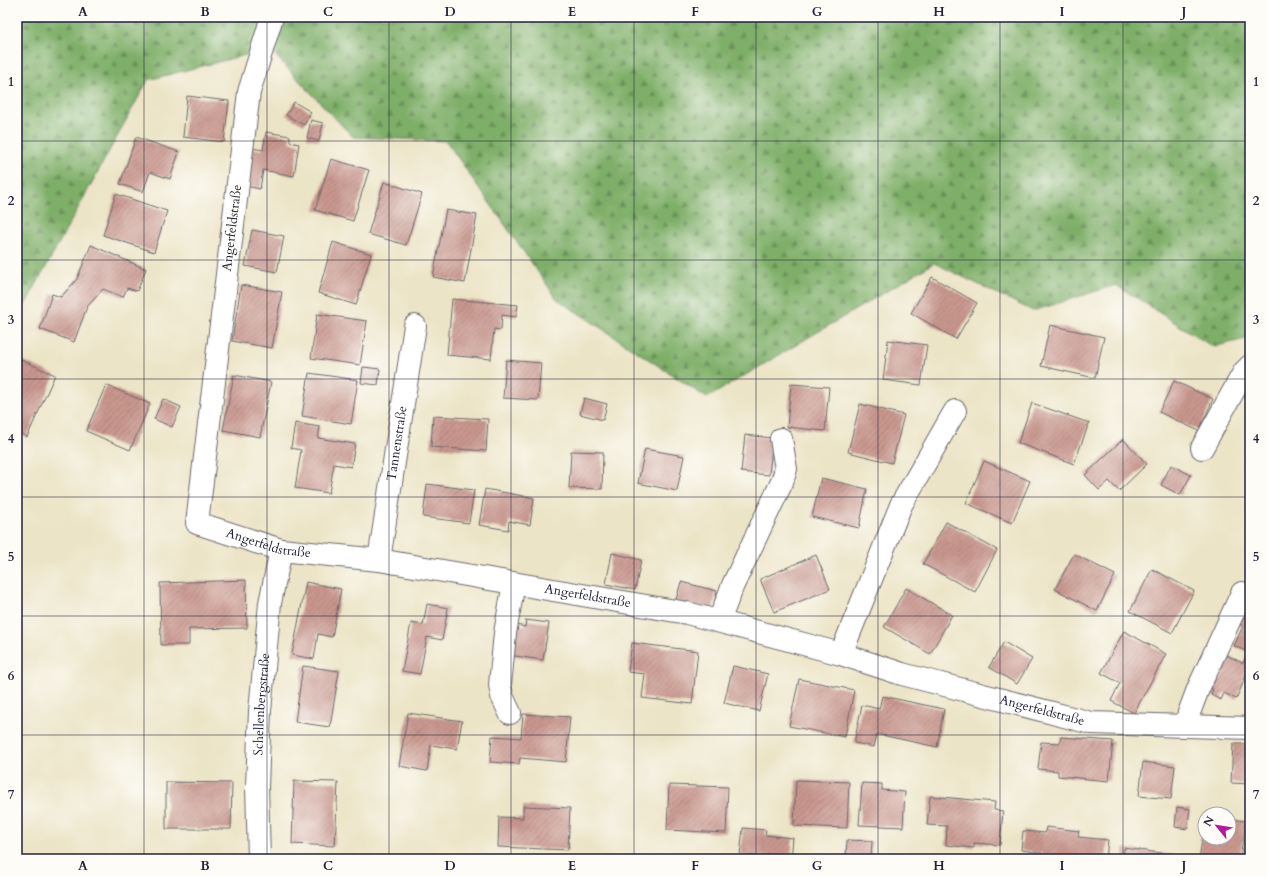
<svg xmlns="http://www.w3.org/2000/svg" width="1267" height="876" font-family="Cardo,serif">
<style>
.forest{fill:url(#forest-firs);stroke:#506852}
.building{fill:url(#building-hatch)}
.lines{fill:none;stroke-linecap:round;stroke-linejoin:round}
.minor-casing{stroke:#69666c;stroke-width:24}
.minor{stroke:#fff;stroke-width:22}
.grid{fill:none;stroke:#22223b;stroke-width:1;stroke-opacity:0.55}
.labels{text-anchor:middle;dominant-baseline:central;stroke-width:3;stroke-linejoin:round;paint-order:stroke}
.street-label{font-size:13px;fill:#22223b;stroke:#fdfcf7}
.neatline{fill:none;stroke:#22223b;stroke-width:1.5}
.grid-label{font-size:13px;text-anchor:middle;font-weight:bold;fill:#22223b}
</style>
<defs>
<pattern id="forest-firs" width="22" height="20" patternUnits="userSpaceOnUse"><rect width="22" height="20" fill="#7eaf68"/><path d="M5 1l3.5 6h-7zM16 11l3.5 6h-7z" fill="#678e57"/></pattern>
<pattern id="building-hatch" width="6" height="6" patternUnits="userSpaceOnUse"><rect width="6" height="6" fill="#c9978e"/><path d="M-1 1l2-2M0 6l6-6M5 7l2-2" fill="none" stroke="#a37b75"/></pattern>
</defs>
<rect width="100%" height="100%" fill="#fdfcf7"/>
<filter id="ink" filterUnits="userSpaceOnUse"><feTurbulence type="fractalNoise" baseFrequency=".025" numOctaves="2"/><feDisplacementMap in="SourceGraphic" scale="8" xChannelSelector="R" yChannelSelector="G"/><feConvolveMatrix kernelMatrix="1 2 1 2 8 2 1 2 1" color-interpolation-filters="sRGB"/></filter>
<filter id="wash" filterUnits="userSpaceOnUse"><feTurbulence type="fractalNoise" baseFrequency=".012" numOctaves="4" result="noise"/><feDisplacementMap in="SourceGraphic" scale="16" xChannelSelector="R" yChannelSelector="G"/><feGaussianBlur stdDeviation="0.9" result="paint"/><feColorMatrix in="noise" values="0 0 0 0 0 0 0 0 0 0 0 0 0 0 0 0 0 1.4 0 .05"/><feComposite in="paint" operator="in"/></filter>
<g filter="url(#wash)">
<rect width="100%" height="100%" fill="#ece4c6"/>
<path class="forest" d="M17,17H1250V338L1213,347L1116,285L1033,311L934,263L707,398L557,299L446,141L353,137L269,49L148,80L17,320Z"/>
<g id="blocks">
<path class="building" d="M187,96L229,101L224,142L183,137Z
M294,102L311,112L304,125L286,115Z
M311,120L323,123L319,141L307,138Z
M266,132L290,136V142L299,144L294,176L263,170L260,189L245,186L252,148L263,150Z
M136,137L179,152L170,179L150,172L143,192L120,184Z
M331,159L369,170L353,221L315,210Z
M384,182L422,194L406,245L368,234Z
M116,194L167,211L154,252L103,235Z
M446,210L477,215L465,283L433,277Z
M252,230L284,236L277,272L245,266Z
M333,242L371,254L356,305L318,293Z
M91,245L146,269L137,291L127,288L123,297L103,289L87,307L74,342L40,329L52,294L61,297L77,279Z
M932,277L977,303L956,339L911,313Z
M241,285L282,292L272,348L232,341Z
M452,299L518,305L516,317L502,315L501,330L494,329L491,359L447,355Z
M317,314L367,321L360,365L311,358Z
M1050,325L1104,337L1095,378L1041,366Z
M888,340L927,345L921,385L883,380Z
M17,358L55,375L27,437L17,432Z
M506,360L541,363L538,400L503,398Z
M363,367L380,369L378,385L361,383Z
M309,373L358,380L351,424L302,416Z
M234,375L271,382L260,437L223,430Z
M1174,381L1213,399L1199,431L1159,412Z
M791,384L829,387L825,431L787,427Z
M106,385L150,404L130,450L86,431Z
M584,398L607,404L603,420L580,414Z
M163,399L181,407L172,427L154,419Z
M1032,403L1089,423L1074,464L1018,443Z
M860,404L904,415L892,463L848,452Z
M433,416L488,419L486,451L431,447Z
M295,423L320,427L318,438L355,444L351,467L334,464L329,493L295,488L301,450L291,448Z
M745,435L773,438L769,475L741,472Z
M1123,439L1147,464L1119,491L1109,481L1099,490L1085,475Z
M645,449L684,456L677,491L638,483Z
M571,451L603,452L602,489L569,488Z
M984,461L1030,481L1012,523L966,503Z
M1171,465L1191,475L1180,495L1161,485Z
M821,478L867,489L859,528L812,517Z
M427,484L474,490L469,523L423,517Z
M485,489L534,498L530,525L509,521L508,530L479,525Z
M946,522L997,550L975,592L923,564Z
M612,553L641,560L635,590L606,584Z
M1074,554L1115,575L1097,611L1055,589Z
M816,555L830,589L774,612L760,579Z
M1152,569L1194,591L1172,633L1130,611Z
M246,580L247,628L189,629V645H161L160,583Z
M306,582L341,589L332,637L318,634L314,659L292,655Z
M681,582L717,591L712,613L675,603Z
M906,588L952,615L930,654L884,627Z
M1250,592V667L1236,699L1224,693L1221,700L1211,695L1213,689L1211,688L1226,655L1243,663L1248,652L1234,646L1243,626L1232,621Z
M427,604L448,608L442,640L427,637L420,674L402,671L411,623L423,625Z
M526,620L549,623L543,660L508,655L513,624L525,627Z
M1124,631L1166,654L1134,713L1111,701L1120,683L1101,673Z
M1004,642L1032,659L1017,684L989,667Z
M632,643L698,651L692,704L642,698L645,674L628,672Z
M303,666L339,671L330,727L295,722Z
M733,666L768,674L759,711L724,703Z
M799,679L854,690L845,737L789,726Z
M882,696L944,709L937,747L877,734L874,747L854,743L862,705L879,709Z
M408,713L462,721L457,749L431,745L427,771L399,766Z
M523,714L570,717L566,762L520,758L519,764L490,762L492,736L521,738Z
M1061,737L1113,741L1109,781L1058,776V771L1038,769L1041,742L1060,743Z
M1233,744H1250V784L1231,783Z
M1143,762L1175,766L1171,799L1139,796Z
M796,780L849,782L847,828L794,826Z
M294,781L338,782L335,846L292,844Z
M166,782L232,783L231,829H166Z
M862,783L882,784V790L905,792L903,827L859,825Z
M669,785L728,787L726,833L667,830Z
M930,796L995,802L994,810L1003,811L1000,845L974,843V848L946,845L947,826L927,825Z
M523,806L570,808L568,850L498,847L499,817L523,818Z
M1177,807L1190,809L1187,829L1175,827Z
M1229,819L1246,821L1240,859H1199L1204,828L1205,838H1229Z
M1046,827L1079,831L1078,837L1108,840L1106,859H1042V853L1021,850L1023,831L1045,833Z
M743,828L766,830L765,835L793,838L791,859L740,855Z
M847,840L872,841L871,859H846Z
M1124,848L1175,855L1174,859H1123Z"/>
</g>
</g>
<g filter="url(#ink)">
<use href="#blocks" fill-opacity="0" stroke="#69666c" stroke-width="1"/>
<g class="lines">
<g class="minor-casing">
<g id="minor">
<path id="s1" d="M271,20L249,92L197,523L281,550L379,560L687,613L841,654L902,674L1091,723L1250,728"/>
<path d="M1202,448L1244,372L1250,366"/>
<path id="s2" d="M379,560L415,326"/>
<path d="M719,621L733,585L782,482L786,469L781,439"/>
<path d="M841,654L901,505L955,411"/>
<path d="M510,713L502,696L500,685L505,633L514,583"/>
<path d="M1185,726L1189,713L1198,689L1242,593"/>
<path id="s3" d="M259,859L257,786L260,711L270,603L281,550"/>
</g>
</g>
<use href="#minor" class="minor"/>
</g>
</g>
<path class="grid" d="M144,17V859M267,17V859M389,17V859M511,17V859M634,17V859M756,17V859M878,17V859M1000,17V859M1123,17V859M17,141H1250M17,260H1250M17,379H1250M17,497H1250M17,616H1250M17,735H1250"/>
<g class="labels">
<g class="street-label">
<text transform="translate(232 228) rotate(-83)">Angerfeldstraße</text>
<text stroke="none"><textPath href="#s2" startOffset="118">Tannenstraße</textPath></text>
<text stroke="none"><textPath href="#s1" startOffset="584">Angerfeldstraße</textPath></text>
<text stroke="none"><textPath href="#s1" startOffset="908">Angerfeldstraße</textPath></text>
<text stroke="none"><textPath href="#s3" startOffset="155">Schellenbergstraße</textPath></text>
<text stroke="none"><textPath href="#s1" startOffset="1377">Angerfeldstraße</textPath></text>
</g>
</g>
<rect width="1267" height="876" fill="none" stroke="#fdfcf7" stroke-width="44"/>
<g transform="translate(1217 826) rotate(300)"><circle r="19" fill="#fdfcf7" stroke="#a5a5ac"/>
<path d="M0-3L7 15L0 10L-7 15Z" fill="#b5179e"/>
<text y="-6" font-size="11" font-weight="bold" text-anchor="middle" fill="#22223b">N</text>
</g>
<rect x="22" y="22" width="1223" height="832" class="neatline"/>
<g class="grid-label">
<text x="83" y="16">A</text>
<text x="205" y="16">B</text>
<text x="328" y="16">C</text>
<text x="450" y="16">D</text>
<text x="572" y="16">E</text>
<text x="695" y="16">F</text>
<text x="817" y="16">G</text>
<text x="939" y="16">H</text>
<text x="1062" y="16">I</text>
<text x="1184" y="16">J</text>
<text x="11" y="86">1</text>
<text x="1256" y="86">1</text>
<text x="11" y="205">2</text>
<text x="1256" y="205">2</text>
<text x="11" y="324">3</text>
<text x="1256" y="324">3</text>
<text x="11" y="443">4</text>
<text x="1256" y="443">4</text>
<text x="11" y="561">5</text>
<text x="1256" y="561">5</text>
<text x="11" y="680">6</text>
<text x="1256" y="680">6</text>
<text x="11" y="799">7</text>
<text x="1256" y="799">7</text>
<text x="83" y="870">A</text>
<text x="205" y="870">B</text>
<text x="328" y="870">C</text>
<text x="450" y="870">D</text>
<text x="572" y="870">E</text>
<text x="695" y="870">F</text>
<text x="817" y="870">G</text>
<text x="939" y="870">H</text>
<text x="1062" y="870">I</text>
<text x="1184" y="870">J</text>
</g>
</svg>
